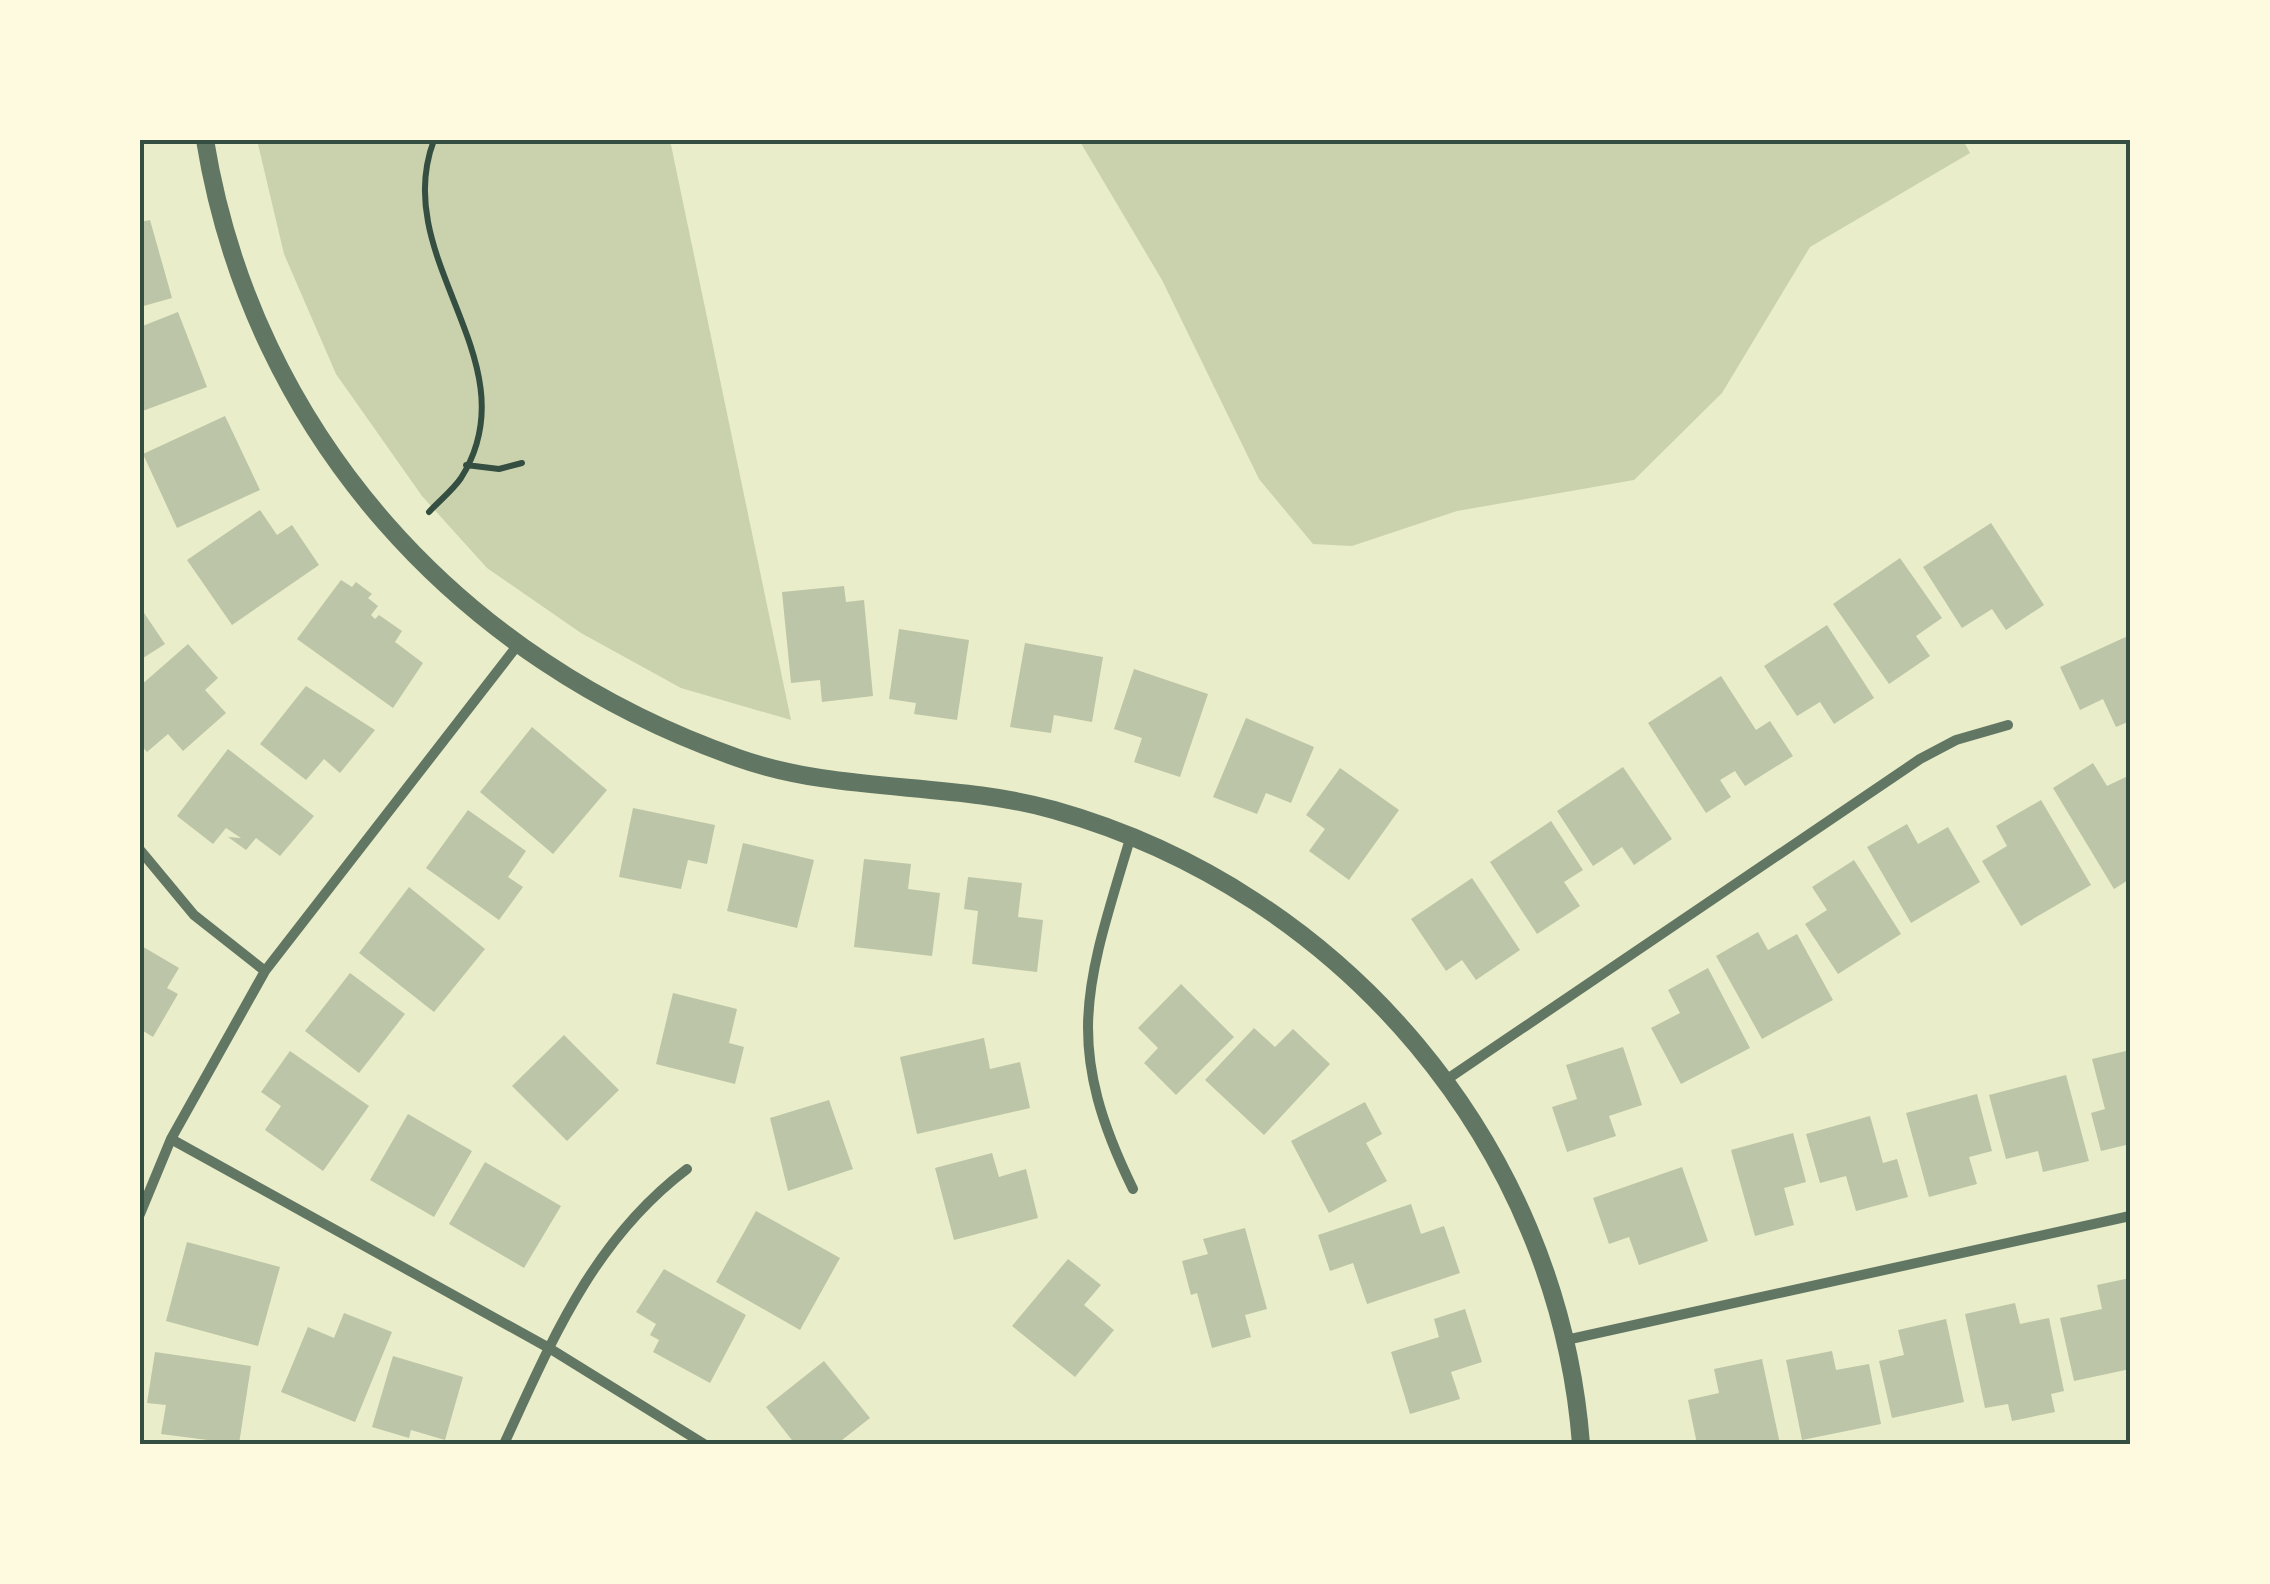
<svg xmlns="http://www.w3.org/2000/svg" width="2270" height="1584" font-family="'IBM Plex Sans',sans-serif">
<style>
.green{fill:#cad2ad}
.building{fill:#bcc5a7}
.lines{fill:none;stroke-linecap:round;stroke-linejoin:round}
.path{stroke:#344e41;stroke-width:6}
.minor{stroke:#617663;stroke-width:10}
.tertiary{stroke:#617663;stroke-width:18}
.neatline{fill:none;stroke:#344e41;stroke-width:4}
</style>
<rect width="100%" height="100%" fill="#e9edc9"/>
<path class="green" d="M257,140H670L791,720L681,688L581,633L487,568L422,496L336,374L284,254Z
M1079,140H1963L1970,153L1810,247L1722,393L1634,480L1457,511L1352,546L1313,544L1259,479L1162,280Z"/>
<path class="building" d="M150,220L172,298L140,307V222Z
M178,312L207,387L140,412V327Z
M225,416L260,490L177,528L143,454Z
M260,510L277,535L292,525L319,565L232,625L187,560Z
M1991,523L2044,605L2006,630L1992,609L1962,628L1923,567Z
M1900,558L1942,618L1916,636L1930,656L1889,684L1833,604Z
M341,580L352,587L356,582L372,594L368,598L378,606L371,615L375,619L379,615L402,631L395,642L423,663L393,708L297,639Z
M844,586L846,602L864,600L873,696L822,702L820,680L791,683L782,592Z
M140,607L165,644L140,660Z
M1827,625L1874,698L1834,724L1820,702L1797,716L1764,666Z
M899,629L969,640L957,720L914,714L916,703L889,699Z
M2130,635V721L2116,727L2103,699L2080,710L2060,667Z
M1025,643L1103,657L1092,722L1054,715L1051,733L1010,727Z
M188,644L218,678L205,690L226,713L183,751L168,734L147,752L140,744V686Z
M1134,669L1208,694L1180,777L1134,762L1142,738L1114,729Z
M1721,676L1756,730L1770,721L1793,756L1745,786L1735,771L1720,780L1731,797L1706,813L1648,723Z
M306,686L375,730L340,773L324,759L306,780L260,744Z
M1246,718L1314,747L1291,803L1266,793L1257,814L1213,797Z
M532,727L607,790L553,854L480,792Z
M228,749L314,816L280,856L256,838L246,850L228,837L241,838L226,828L213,844L177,816Z
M2093,763L2107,786L2130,775V879L2114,889L2053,788Z
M1623,767L1672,839L1634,865L1622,847L1593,866L1557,811Z
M1340,768L1399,810L1349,880L1309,851L1325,829L1306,815Z
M2041,800L2091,885L2021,926L1982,861L2007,846L1996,826Z
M633,808L715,825L707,864L688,860L681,889L619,877Z
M468,810L526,851L508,877L523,887L499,920L426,868Z
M1551,821L1583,870L1564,882L1580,906L1537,934L1490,862Z
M1907,824L1918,844L1948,827L1980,882L1911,923L1867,847Z
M743,843L814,860L797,928L727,911Z
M864,859L911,864L908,889L940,893L932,956L854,947Z
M1854,860L1901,934L1838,974L1805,924L1827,910L1812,887Z
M968,877L1022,883L1018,917L1043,920L1037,972L972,964L978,911L964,909Z
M1472,878L1520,950L1476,980L1462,960L1446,971L1411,919Z
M409,887L485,949L434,1012L359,953Z
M1758,932L1768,950L1797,934L1833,1000L1762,1039L1716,956Z
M140,945L179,968L167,988L178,994L153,1037L140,1029Z
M1708,968L1750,1048L1681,1084L1651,1028L1680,1013L1668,990Z
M350,973L405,1014L359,1073L305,1031Z
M1181,984L1234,1037L1176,1095L1144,1063L1158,1048L1138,1028Z
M673,993L737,1009L729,1043L744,1047L735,1084L656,1064Z
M1254,1028L1275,1047L1293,1029L1330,1064L1264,1135L1205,1080Z
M564,1035L619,1090L567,1141L512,1086Z
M984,1038L990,1069L1020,1062L1030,1108L917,1134L900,1057Z
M1623,1047L1642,1105L1609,1116L1616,1136L1567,1152L1552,1107L1577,1099L1566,1065Z
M2130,1050V1144L2101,1151L2091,1113L2105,1109L2092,1059Z
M290,1051L369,1106L323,1171L265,1130L281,1106L261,1092Z
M2066,1075L2089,1161L2043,1172L2038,1151L2006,1159L1989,1095Z
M1977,1094L1992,1151L1969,1157L1977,1184L1929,1197L1906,1113Z
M829,1100L853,1169L788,1191L770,1118Z
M1365,1102L1382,1134L1366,1143L1387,1181L1329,1213L1291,1141Z
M408,1114L472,1151L434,1217L370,1180Z
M1870,1116L1883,1163L1897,1159L1908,1197L1856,1211L1846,1176L1820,1183L1806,1134Z
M1793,1133L1806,1182L1784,1188L1794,1225L1755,1236L1731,1150Z
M992,1153L999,1177L1026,1169L1038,1218L954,1240L935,1168Z
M485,1162L561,1206L524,1268L449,1224Z
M1682,1167L1708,1241L1639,1265L1629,1237L1609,1244L1593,1198Z
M1411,1204L1421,1234L1444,1226L1460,1273L1367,1304L1353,1263L1330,1271L1318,1235Z
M756,1211L840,1258L800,1330L716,1282Z
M1245,1228L1267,1309L1245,1315L1251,1337L1212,1348L1197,1293L1191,1295L1182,1261L1208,1254L1203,1239Z
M187,1242L280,1267L258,1346L166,1321Z
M1068,1259L1101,1285L1084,1305L1114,1330L1075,1377L1012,1326Z
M664,1269L746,1315L710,1383L653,1352L659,1340L650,1335L656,1324L636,1312Z
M2130,1278V1369L2074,1381L2060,1318L2102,1309L2097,1285Z
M2015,1303L2020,1324L2049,1318L2064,1391L2051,1394L2055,1412L2012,1421L2008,1404L1985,1408L1965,1314Z
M1465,1309L1482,1362L1451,1372L1460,1399L1410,1414L1391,1352L1439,1337L1434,1319Z
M344,1313L392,1332L355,1422L281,1392L308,1327L334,1338Z
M1946,1319L1964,1402L1892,1418L1879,1361L1904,1355L1898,1330Z
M1832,1351L1836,1370L1869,1364L1881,1424L1802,1440L1786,1360Z
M155,1352L251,1366L239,1444L161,1434L166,1405L147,1403Z
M393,1356L463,1377L445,1440L411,1430L409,1438L372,1427Z
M1762,1359L1780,1444H1697L1688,1400L1719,1393L1714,1369Z
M824,1361L870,1418L837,1444H795L766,1407Z"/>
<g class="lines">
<path class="path" d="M466,465L499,469L522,463
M429,512C439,501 453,490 461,478C534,362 388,260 434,140"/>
<path class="minor" d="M1130,839C1086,986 1062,1044 1133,1189
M140,850L194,915L265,971
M1446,1080L1920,759L1956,740L2008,725
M171,1139L549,1348L704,1444
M140,1214L171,1139L265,971L517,646
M1566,1340L2130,1216
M504,1444C552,1340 593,1240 687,1169"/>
<path class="tertiary" d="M205,140C253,434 460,661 738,758C839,794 951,781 1054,810C1342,891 1558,1145 1581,1444"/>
</g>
<rect width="2270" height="1584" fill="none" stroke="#fefae0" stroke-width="285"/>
<rect x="142" y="142" width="1986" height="1300" class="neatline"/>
</svg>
